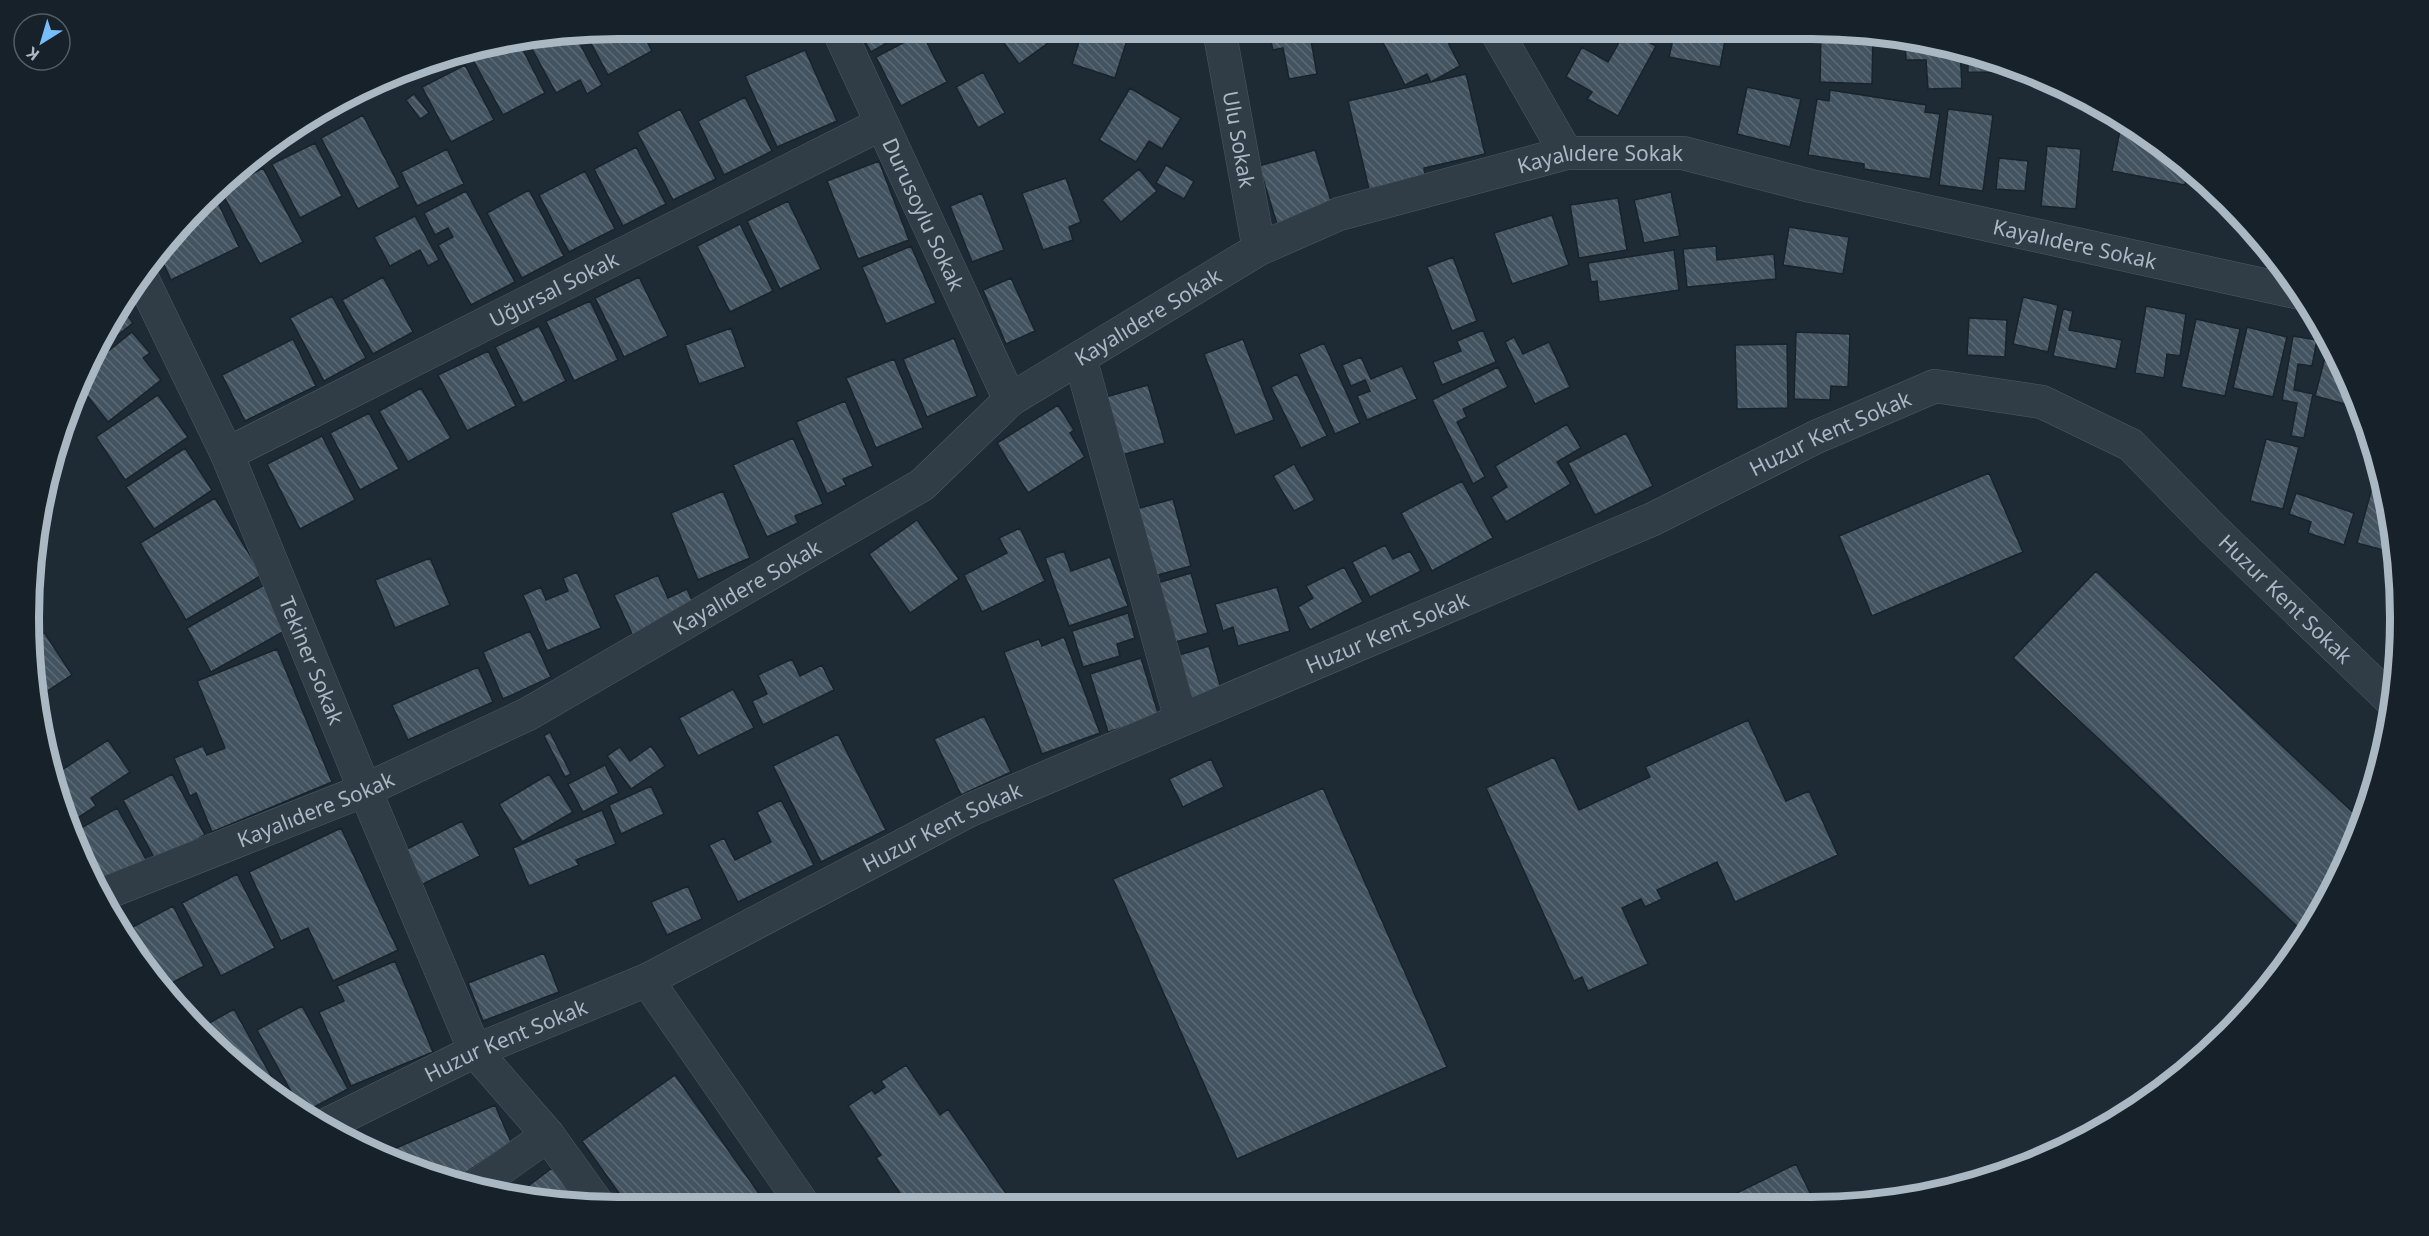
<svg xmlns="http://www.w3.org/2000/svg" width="2429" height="1236" font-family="'Noto Sans',sans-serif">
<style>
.building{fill:url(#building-back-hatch);stroke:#19232c;stroke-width:1.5}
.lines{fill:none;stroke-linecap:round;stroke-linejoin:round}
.street-casing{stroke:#4e5a64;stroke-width:34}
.street{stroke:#313d46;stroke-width:33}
.labels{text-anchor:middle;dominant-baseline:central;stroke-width:5;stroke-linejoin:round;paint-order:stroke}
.street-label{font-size:21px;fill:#aab8c3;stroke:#17212a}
.rim{fill:none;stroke:#aab8c3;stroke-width:8}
</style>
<defs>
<pattern id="building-back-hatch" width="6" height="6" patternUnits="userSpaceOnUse" patternTransform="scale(1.5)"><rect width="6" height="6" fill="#43535f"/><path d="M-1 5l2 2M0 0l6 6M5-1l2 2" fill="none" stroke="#5b6a74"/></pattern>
</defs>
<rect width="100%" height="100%" fill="#1e2b35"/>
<path class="building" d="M618,28L640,29L652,51L608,75L585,32Z
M648,29H673L653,39Z
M858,29H911L871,52Z
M994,29H1048L1055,38L1019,64Z
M1083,29H1107L1128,37L1115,78L1072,64Z
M1240,29H1270L1243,37Z
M1291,29H1309L1317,74L1289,79L1283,48L1273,50L1269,34Z
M1376,29H1441L1460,66L1431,82L1427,74L1405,85Z
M1626,30L1656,46L1618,116L1587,99L1592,92L1566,77L1582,47L1608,62Z
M1675,30H1727L1720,67L1669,57Z
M1821,30H1849L1873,34L1872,84L1820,82Z
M574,33L602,85L587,94L580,80L556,93L526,38Z
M922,33L947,82L901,106L876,57Z
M517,38L545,93L503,115L473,60Z
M1905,39L1960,48L1962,88L1928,89L1926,60H1906Z
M805,50L837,121L777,147L745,76Z
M1968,50L2028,73L1968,72Z
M465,65L494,120L451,142L422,87Z
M983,72L1005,113L978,128L956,87Z
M1466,74L1485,154L1424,168L1425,176L1369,189L1348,101Z
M2043,78L2060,85L2043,86Z
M1747,87L1801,99L1790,147L1737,134Z
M1130,88L1181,118L1162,149L1149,141L1136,162L1099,140Z
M1830,90L1926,105L1925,112L1940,114L1930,179L1864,169V164L1808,155L1817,99L1829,101Z
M414,94L429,113L420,119L406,100Z
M745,97L772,151L724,175L698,121Z
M680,109L716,179L673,200L637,132Z
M1948,109L1993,115L1983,191L1939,185Z
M363,115L400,187L358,209L321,138Z
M2122,120L2170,151L2188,168L2185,185L2112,171Z
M315,143L342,196L300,218L272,164Z
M2047,146L2081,149L2076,209L2041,206Z
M636,147L666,204L623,226L594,169Z
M447,149L464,184L417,206L401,172Z
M1315,150L1333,207L1277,224L1259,166Z
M1999,158L2028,161L2025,191L1996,189Z
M879,161L909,240L858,259L827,181Z
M1166,165L1194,181L1184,199L1156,183Z
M263,168L303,242L260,264L221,191Z
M1139,169L1157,191L1121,222L1102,200Z
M585,171L615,229L569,252L539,195Z
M1066,178L1081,222L1069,227L1073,240L1043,250L1022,193Z
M529,190L564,256L522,278L487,213Z
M466,191L515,282L471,305L438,245L453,237L448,228L435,235L424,213Z
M1671,192L1680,236L1644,243L1634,200Z
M982,193L1004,250L972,262L950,206Z
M214,194L239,247L171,280L158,252L175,229Z
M1618,198L1627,250L1579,258L1570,205Z
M788,201L821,269L780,289L747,221Z
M1552,215L1569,265L1512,284L1494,233Z
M415,216L439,260L428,266L420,250L390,266L374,237Z
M740,224L773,291L730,312L697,246Z
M1789,227L1849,237L1843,274L1783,265Z
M911,246L936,303L886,324L862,267Z
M1716,246L1717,260L1774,254L1776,279L1687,287L1683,249Z
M1674,250L1679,290L1599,302L1597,281L1591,282L1588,263Z
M1453,257L1477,321L1452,331L1427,267Z
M383,277L413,332L373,354L342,300Z
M639,277L668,336L624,357L595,298Z
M1011,278L1035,331L1006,344L983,290Z
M332,296L366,358L324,381L290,318Z
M2023,297L2058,305L2048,352L2013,344Z
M590,301L618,360L574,381L546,321Z
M120,306L133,323L95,353Z
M2146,306L2186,314L2180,356L2167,354L2164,378L2135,373Z
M2063,309L2073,311L2069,330L2122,340L2116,369L2053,356Z
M1969,318L2007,320L2005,357L1967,355Z
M2196,319L2240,329L2225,396L2181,387Z
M539,326L566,381L523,403L495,347Z
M2247,327L2287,337L2273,397L2233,388Z
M731,328L745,367L699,384L685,345Z
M1483,330L1496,362L1442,385L1433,362L1461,351L1457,341Z
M132,332L150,353L143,358L161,380L108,422L78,384L86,369Z
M1796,332L1850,334L1848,387L1831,386L1830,400L1794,399Z
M2293,336L2317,340L2312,366L2298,364L2294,390L2313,394L2304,438L2291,436L2297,403L2282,400Z
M1514,337L1523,354L1549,342L1570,387L1535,404L1505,342Z
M954,338L977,396L927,417L903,359Z
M293,339L316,386L245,421L222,375Z
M1243,339L1274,420L1235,435L1204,354Z
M2329,342L2330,343L2360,408L2315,396Z
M1324,343L1360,423L1335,434L1299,354Z
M1787,344L1788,408L1737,409L1735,345Z
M488,351L516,406L467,431L438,375Z
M1361,357L1371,379L1402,366L1417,399L1367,420L1357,396L1370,391L1365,380L1351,386L1342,365Z
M894,359L923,428L876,448L846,378Z
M1498,367L1508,387L1463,409L1467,417L1457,422L1485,477L1473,484L1432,400Z
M1297,374L1327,436L1301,448L1271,387Z
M1148,385L1165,443L1118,456L1102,398Z
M421,388L451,438L408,462L379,411Z
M158,395L188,437L125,480L96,437Z
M845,401L873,466L843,479L846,485L827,494L796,422Z
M1058,405L1074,430L1070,433L1085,457L1028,493L997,443Z
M369,413L399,469L360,490L330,433Z
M1567,424L1581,448L1557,462L1571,484L1506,522L1491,497L1507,487L1495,466Z
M1626,433L1653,486L1595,515L1568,463Z
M322,436L355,500L300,529L267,464Z
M793,438L823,504L795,516L798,523L767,537L733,465Z
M2266,439L2299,447L2283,509L2250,501Z
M185,448L212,490L154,529L126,487Z
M1294,464L1315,500L1294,511L1273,476Z
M1989,473L2023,552L1872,616L1839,536Z
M1462,481L1493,538L1432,571L1401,513Z
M2373,484L2383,487L2393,530L2387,551L2357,543Z
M723,491L750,558L698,580L671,513Z
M2296,493L2354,513L2344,545L2308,533L2311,522L2289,514Z
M215,498L262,575L186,620L140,543Z
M1173,499L1191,566L1154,576L1136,509Z
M917,520L959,579L910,613L869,554Z
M1020,528L1045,581L982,612L964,575L1007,553L999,538Z
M1385,545L1393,559L1410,551L1421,571L1370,597L1352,562Z
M1064,551L1071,571L1110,557L1128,606L1069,626L1045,558Z
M430,558L450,605L395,628L375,580Z
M1344,567L1363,602L1310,630L1298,607L1313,598L1306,586Z
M2096,571L2362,821L2340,879L2304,933L2013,658Z
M577,572L601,628L547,651L523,595L541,587L546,600L568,591L563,578Z
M1191,573L1208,633L1172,643L1154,584Z
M658,575L668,598L687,589L696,609L634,638L614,595Z
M2397,579V598L2388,591Z
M264,585L288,629L211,672L187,628Z
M1277,587L1290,631L1238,646L1233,627L1223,631L1215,604Z
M2397,603L2398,616L2391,611Z
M1128,613L1135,638L1117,644L1120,656L1083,667L1072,631Z
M530,631L551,677L503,699L483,652Z
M44,632L72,675L37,698L30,657V641Z
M1064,637L1100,733L1042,754L1004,652L1039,639L1042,646Z
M1209,646L1221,689L1188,699L1176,656Z
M277,649L332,782L212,832L196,793L190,796L174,758L203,746L207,755L225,748L197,681Z
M1141,658L1159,716L1108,732L1090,674Z
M792,659L800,676L822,665L834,690L763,725L752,701L767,694L758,675Z
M478,667L493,702L408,740L392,705Z
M733,689L754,728L698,756L679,718Z
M984,716L1011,772L961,795L934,739Z
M1748,720L1786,801L1809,791L1838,855L1735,902L1717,862L1657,890L1662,899L1645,907L1641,899L1622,908L1648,964L1588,991L1582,977L1574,981L1486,788L1554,757L1579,810L1650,777L1645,767Z
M550,732L571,774L565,777L544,736Z
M838,734L886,830L821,862L773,766Z
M43,739L58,761L48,768Z
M108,740L130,772L91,798L96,806L67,825L51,777Z
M651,746L665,766L631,789L607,756L620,747L630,761Z
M1211,759L1224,787L1183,807L1169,779Z
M605,765L619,793L583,812L568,784Z
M172,774L205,835L156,861L123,800Z
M549,774L573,812L522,842L499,804Z
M651,786L664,814L621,834L609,805Z
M1323,788L1447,1067L1237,1159L1113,879Z
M781,800L814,865L738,902L709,845L724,838L735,860L771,842L757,812Z
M117,808L147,861L97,888L70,834Z
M602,810L616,844L576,860L579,865L529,886L513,848Z
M462,821L480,856L423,884L405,850Z
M341,828L398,950L333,981L308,928L281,941L249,872Z
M237,874L275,948L221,976L182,903Z
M688,886L702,919L667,935L651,902Z
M173,906L204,966L166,986L160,975L154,978L128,946L121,933Z
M544,953L559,992L483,1021L468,983Z
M395,961L433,1052L351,1086L319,1012L344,1001L337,986Z
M302,1006L348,1089L303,1113L257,1030Z
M234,1009L286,1103L259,1086L197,1030Z
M906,1065L940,1115L948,1109L1014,1205H908L876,1158L881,1155L848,1106L872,1090L875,1094L885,1087L881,1081Z
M675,1075L768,1206H628L582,1141Z
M495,1105L511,1142L452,1182L380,1155Z
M1796,1164L1815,1203H1716Z
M552,1168L581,1206L515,1196Z"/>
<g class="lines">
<g class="street-casing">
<g id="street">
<path id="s1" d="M838,29L1010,400"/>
<path id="s2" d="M1219,29L1259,249"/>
<path d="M1495,29L1566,153"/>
<path id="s3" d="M140,274L227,454L365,790L475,1051L548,1135L599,1206"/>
<path d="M1080,358L1181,719"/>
<path id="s4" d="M227,454L881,124"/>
<path id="s5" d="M101,895L365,790L528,714L922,485L1010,400L1259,249L1339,214L1566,153H1683L1811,186L2300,293"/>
<path d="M647,980L804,1206"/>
<path id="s6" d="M324,1126L475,1051L647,980L970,810L1653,519L1816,437L1935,386L2042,402L2131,445L2211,527L2392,701"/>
<path d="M472,1189L548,1135"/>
</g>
</g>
<use href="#street" class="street"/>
</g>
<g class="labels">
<g class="street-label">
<text stroke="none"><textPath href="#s2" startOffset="112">Ulu Sokak</textPath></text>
<text stroke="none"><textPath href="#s5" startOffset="1689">Kayalıdere Sokak</textPath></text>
<text stroke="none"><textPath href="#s1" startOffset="204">Durusoylu Sokak</textPath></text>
<text stroke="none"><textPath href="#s5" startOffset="2175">Kayalıdere Sokak</textPath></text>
<text stroke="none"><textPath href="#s4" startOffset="366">Uğursal Sokak</textPath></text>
<text stroke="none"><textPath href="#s5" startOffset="1203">Kayalıdere Sokak</textPath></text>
<text stroke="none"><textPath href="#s6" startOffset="1659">Huzur Kent Sokak</textPath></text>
<text stroke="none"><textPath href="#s5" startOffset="717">Kayalıdere Sokak</textPath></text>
<text stroke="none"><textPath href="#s6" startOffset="2199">Huzur Kent Sokak</textPath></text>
<text stroke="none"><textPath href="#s6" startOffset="1173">Huzur Kent Sokak</textPath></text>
<text stroke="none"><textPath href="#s3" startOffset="423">Tekiner Sokak</textPath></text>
<text stroke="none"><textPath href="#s5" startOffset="231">Kayalıdere Sokak</textPath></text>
<text stroke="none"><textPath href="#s6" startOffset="687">Huzur Kent Sokak</textPath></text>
<text stroke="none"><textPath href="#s6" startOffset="201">Huzur Kent Sokak</textPath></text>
</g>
</g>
<path d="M0 0H2429V1236H0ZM618 39H1811A579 579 0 0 1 2390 618V618A579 579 0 0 1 1811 1197H618A579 579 0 0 1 39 618V618A579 579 0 0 1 618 39Z" fill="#17212a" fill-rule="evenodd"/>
<path class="rim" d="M618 39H1811A579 579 0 0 1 2390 618V618A579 579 0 0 1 1811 1197H618A579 579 0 0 1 39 618V618A579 579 0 0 1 618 39Z"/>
<g transform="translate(42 42) rotate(217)"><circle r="28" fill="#17212a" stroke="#525d67" stroke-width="1.5"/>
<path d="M0-4.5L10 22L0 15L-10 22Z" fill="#77bdfb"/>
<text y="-9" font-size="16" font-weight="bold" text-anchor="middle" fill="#aab8c3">K</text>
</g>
</svg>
